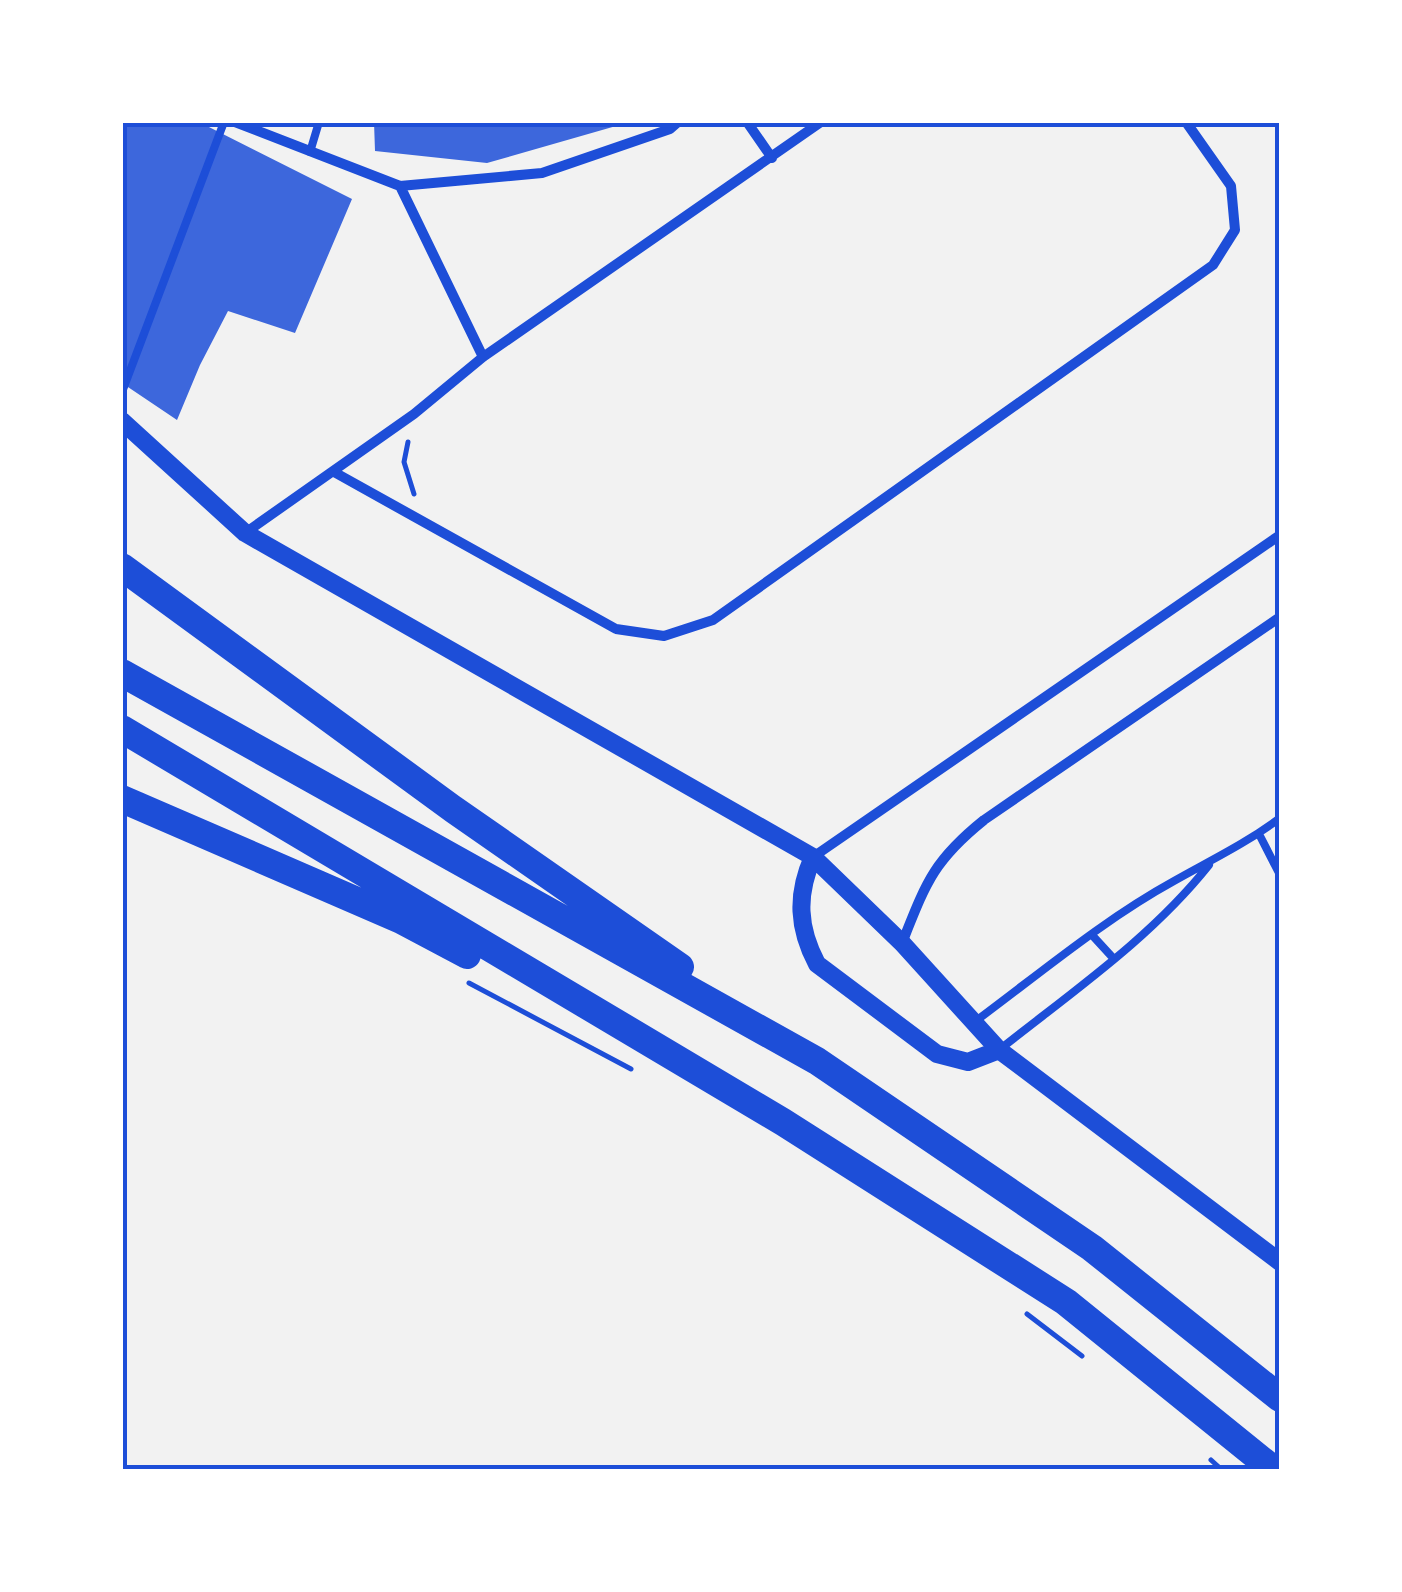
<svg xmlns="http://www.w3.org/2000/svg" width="1402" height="1592" font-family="'PT Sans',sans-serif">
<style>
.building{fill:#3d67dc}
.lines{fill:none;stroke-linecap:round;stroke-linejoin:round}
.path{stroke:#1d4ed8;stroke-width:5}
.service{stroke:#1d4ed8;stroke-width:8}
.minor{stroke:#1d4ed8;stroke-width:10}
.tertiary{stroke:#1d4ed8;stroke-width:18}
.trunk{stroke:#1d4ed8;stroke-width:28}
.neatline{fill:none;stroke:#1d4ed8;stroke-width:4}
</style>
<rect width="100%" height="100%" fill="#f2f2f2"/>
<path class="building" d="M122,122H199L352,199L295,333L228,311L200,365L177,420L122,383Z
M374,122H622L623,124L487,163L375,151Z"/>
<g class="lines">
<path class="path" d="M408,442L404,462L414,494
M469,983L631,1069
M1027,1314L1082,1356
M1211,1460L1222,1470"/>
<path class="service" d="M310,152L319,122
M122,392L224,122
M1259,834L1280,875
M1092,935L1114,959
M973,1023C1038,975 1103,920 1174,881C1211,860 1245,844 1280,818
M999,1050C1072,992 1151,938 1209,865"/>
<path class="minor" d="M235,122L400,186L542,173L670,129L678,122
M747,122L772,158
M400,186L483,357
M334,472L616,629L664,636L713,620L1213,265L1235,230L1231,186L1186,122
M245,533L414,414L483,357L821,122
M813,857L1280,535
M902,943C926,883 933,861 984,820L1280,617"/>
<path class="tertiary" d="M122,421L245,533L813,857L902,943L999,1050L1280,1262
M813,857C796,895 798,928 817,964L937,1054L968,1062L999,1050"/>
<path class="trunk" d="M122,567L453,809L680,967
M122,673L817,1061L1092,1248L1280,1398
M122,729L783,1122L1066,1302L1274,1470
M122,799L401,920L467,955"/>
</g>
<rect width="1402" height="1592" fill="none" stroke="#ffffff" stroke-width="250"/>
<rect x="125" y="125" width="1152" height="1342" class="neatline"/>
</svg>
